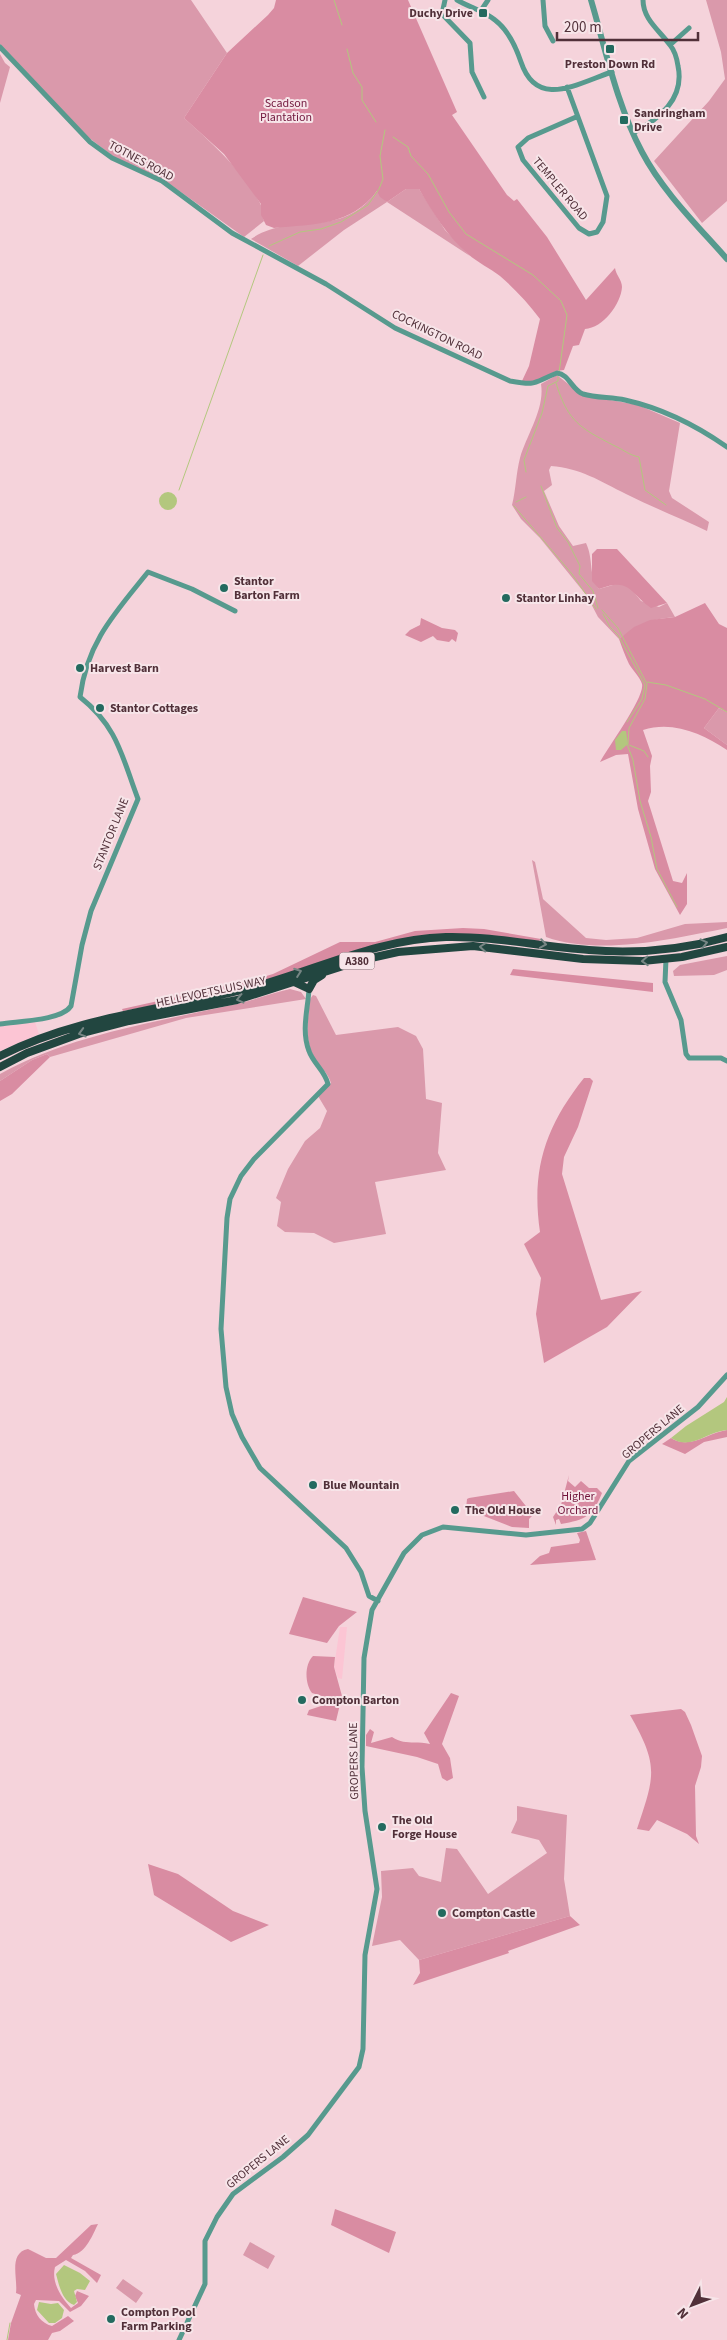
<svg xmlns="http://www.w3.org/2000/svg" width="727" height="2340" font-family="'Source Sans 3',sans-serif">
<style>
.built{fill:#fcc5d4}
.green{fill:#da99ab}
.forest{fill:#d98ca2}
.water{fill:#b3c77e}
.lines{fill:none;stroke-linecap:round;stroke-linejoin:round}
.stream{stroke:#b3c77e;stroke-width:1}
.minor{stroke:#579a8e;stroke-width:5}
.tertiary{stroke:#579a8e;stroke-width:6}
.trunk{stroke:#224640;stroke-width:8}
.oneway{stroke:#778684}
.poi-dot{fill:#236a5f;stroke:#f7e5e9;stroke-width:2}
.labels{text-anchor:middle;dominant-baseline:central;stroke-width:4;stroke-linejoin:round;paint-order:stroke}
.shield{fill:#f7e5e9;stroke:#83666e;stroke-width:1}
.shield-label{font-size:11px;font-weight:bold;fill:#513039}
.poi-label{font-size:12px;font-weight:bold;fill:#513039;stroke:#f7e5e9;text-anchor:start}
.park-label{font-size:12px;fill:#71163c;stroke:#f7e5e9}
.street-label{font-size:12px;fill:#513039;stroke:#f7e5e9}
</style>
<rect width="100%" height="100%" fill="#f5d3db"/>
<path class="built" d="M35,1022L39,1034L0,1051V1026Z
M340,1627H347L342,1679L338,1678L334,1667Z"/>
<path class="green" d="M0,0H191L227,53L184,118C212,143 241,169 260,203C263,208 261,215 264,221L244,237L171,185L114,157L88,137L0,44Z
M706,0H727V201L702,223L654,161L709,101L725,79L721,52Z
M0,54L5,63L10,67L0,103Z
M406,189H419L445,230L470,256L387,202L344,230L298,266L251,239C294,210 340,241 377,191L387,202Z
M557,375L582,395L638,405L680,423L669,491L672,498L709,522L707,531C680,518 652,507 626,494C600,481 580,468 551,466L549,470L552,485L544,491L559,526L573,546L586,543C594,560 588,575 599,589L620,583L629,586L641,601L659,607L667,603L675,617C646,620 642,624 619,639L598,617L587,596L540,538L521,519L512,505C516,489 516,473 520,458C527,434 545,409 541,384Z
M719,708L727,712V745L704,728Z
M532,860L535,862L543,899L586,938L606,940L637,938L685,924L727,922V928C672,939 600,956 546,937Z
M727,956V970L714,975L674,976L673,971L680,965Z
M290,989L301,992L306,999L186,1018L50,1057L47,1054L32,1060L0,1081V1074C73,1034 152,1023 232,1005C252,1001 271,993 290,989Z
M313,995L316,996L336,1035L398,1027L416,1036L423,1049L426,1099L442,1103L438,1153L446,1170L375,1182L386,1234L334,1243L314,1233L285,1232L277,1226L281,1202L276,1198L288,1169L305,1141L320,1128L327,1111L318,1096L331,1083C328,1072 319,1067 314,1057C304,1039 308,1019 310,999Z
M517,1806L567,1815L564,1879L570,1916L419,1960L400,1940L372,1946L382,1897L381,1871L413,1868L419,1876L441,1882L446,1848L457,1849L488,1894L547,1853L539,1840L511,1833L517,1820Z
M250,2242L275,2256L268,2269L243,2255Z
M123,2279L143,2293L136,2303L116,2288Z"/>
<path class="forest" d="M276,0H408L457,112L452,115L507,195L514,201L517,199L547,237L586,300L615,268C616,275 622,280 622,287C621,304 603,328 585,329L579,345L573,346L564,370L556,371L540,381H522L529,366L540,319C528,303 515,289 500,276C490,268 478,263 468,254C447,236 433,213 419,189H406L387,202L380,197L377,191C351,226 314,224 274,228L266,225L261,215V204L224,154L184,118L227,53L268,15L274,8Z
M597,549H617L667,603L651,608C629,592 630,577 599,589L592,581V554Z
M705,603L719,624L727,628V712L719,708L704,728L727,745V750C703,734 673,720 643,730L652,756L650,766L651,792L648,801L673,881L682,883L687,873V904L680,915L655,869L638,809L628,754L616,755L600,762C608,747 645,697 642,684C640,677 633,671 629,664C625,656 622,647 619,639L634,627L650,620L675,617Z
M421,618L442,628L455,630L458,633L456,642L452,639L449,642L437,640L433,636L421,642L405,635L410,630L420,625Z
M463,928L484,929L541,939L538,942L482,937L363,948L244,989L123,1011L122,1009L253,980L273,974L340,942H375L415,931Z
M513,969L653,983V992L510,975Z
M47,1054L50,1057L12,1094L0,1101V1081L32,1060Z
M584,1078H590L593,1081L578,1127L564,1157L562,1174L601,1300L642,1291L607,1327L544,1363L536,1314L541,1278L524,1244L540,1232C531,1170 545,1127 584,1078Z
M727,1430V1437L704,1442L685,1454L662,1444L671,1438C690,1450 707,1433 727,1430Z
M569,1475L568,1481L575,1487L581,1481L589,1488H597L602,1493C593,1516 585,1520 561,1524L559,1519L556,1520V1525L553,1517L561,1505Z
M514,1491L533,1515L529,1519V1528L512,1527L466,1509L467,1499L469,1498Z
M586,1531L596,1560L530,1565L540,1556L549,1553L551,1547L579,1543L580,1540L577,1533Z
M303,1597L357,1612L339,1626L327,1643L289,1634Z
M313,1656L335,1657L334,1667L342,1696L336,1721L307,1715L309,1710L321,1706L327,1701L325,1697L312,1693C305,1684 304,1665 313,1656Z
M451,1693L459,1696L442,1744L450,1758L453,1778L447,1781L442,1778L438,1764L417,1757L366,1746V1735L370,1729L374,1732L371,1743L392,1737C405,1746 416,1740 430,1744L424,1733Z
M681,1709L685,1712L691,1725L702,1756L701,1767L695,1786L696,1836L699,1844L687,1834L657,1820L649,1831L637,1829C655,1775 659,1766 630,1715Z
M148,1864L178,1874L233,1911L269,1925L231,1942L154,1895Z
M570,1916L580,1925L508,1951L509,1953L413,1985L420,1973L419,1960Z
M335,2209L396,2232L389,2253L331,2225Z
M98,2224C93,2234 86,2253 73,2255L71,2258L101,2275L97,2283L85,2271L66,2260L55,2267C51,2282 61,2297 71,2308L78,2303L75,2296L77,2291L89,2296L81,2306L70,2312L59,2301L36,2300L34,2304C35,2315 41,2323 52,2326L68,2316L74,2321L60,2331L52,2333L48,2340H8L11,2323L21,2295L16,2293C18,2278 8,2253 28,2249L46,2258H56L91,2225Z"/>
<path class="water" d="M159 501a9 9 0 1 1 18 0a9 9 0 1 1-18 0Z
M622,731H626L628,744L621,750H616L615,740Z
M727,1397V1430C706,1432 691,1451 671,1438L686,1426L724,1402Z
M64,2265L80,2273L90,2281L85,2290L77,2289L74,2291L77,2302L74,2305C62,2301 59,2285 56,2274Z
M39,2302L51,2304L58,2303L64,2310L62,2318L55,2323H49L37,2310Z"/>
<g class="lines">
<path class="stream" d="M334,0L342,25
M347,49L353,73L362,87V100L376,122
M393,137L408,147L411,156L428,174L449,212L466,234L533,275L561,301L567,315L559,373
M269,246L300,232L321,229L341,222L368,205L379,189L383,179L380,156L385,130
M556,383C568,422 580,428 615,446C624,450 629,455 639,457L645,490L666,505
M526,472L524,460L542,413L548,386L558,381V377
M541,486L557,528L568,542L580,566L579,574L593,591L598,608
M179,490L263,255
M516,502L526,497
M514,506L572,574L596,609
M602,610L618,628L647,684L645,699L629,728L628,744
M603,614L610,627L618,635L645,685L642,699L627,722
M647,682L666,685L705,699L727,712
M627,744L633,760L640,801L651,837L657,869L677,907
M629,745L644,751L648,757
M7,2340L10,2323"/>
<path class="minor" d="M445,0L442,14L470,43L472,72L484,97
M457,0C469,7 484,11 495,20C508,30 516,47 521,62C537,110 578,83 612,72
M543,0L545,26L553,41
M480,12L488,0
M670,45L689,28
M0,47L90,142L112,158L162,181L232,233L326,284L395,328L510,381C538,386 532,383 557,373C569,374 572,390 583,394C596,398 612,397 625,400C661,408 697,426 727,447
M567,87L607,196L603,222L597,232L589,234L579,228L523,160L518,147L528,138L576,117
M633,133C659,119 685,99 678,66C677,59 675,51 670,45C659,30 643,19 643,0
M666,959L665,982L681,1020L686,1054L689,1058H721L727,1061
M309,989C308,1009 301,1030 309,1051C313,1063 325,1071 328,1084L254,1159L241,1176L230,1199L227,1218L221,1329L226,1387L232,1414L242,1437L260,1468L346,1548L361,1572L369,1596L378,1601
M0,1024C18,1021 61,1021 71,1006L82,945L91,911L138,799C122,757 118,727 80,697C87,642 115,613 148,572L192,589L235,611
M179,2340L205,2284V2241L217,2217L233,2194L283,2157L308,2135L359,2067L363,2049L365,1955L377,1889L365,1811L362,1767L364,1658L372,1610L404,1553L422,1535L443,1527L526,1535L582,1529L590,1523L629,1461L698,1407L727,1375"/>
<path class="tertiary" d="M591,0C606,51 617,105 642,152C663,192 698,226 727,259"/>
<path class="trunk" d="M294,982L309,989L314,980L322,975
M0,1056C80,1015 168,1010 254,987C319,969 378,939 446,937C495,936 541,947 589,950C636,954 681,950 727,937
M0,1067L27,1053L79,1034L129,1021L237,1000L362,960L398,952L473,946L583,959L643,961L682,957L727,947"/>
</g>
<defs><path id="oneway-chevron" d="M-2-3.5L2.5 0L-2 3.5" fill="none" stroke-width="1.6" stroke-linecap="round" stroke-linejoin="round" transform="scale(1.25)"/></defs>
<g class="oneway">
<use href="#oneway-chevron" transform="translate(704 943) rotate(-13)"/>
<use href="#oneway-chevron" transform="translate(543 944) rotate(9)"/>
<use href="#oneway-chevron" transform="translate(483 947) rotate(-176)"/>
<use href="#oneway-chevron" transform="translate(645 961) rotate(177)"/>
<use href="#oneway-chevron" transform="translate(298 972) rotate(-20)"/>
<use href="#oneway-chevron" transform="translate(240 999) rotate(166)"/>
<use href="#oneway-chevron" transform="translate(82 1033) rotate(164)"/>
</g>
<g class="poi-dot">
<rect x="478" y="8" width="10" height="10" rx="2.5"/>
<rect x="605" y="44" width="10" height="10" rx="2.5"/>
<rect x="619" y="115" width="10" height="10" rx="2.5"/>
<circle cx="224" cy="588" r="5"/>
<circle cx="506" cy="598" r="5"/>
<circle cx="80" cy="668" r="5"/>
<circle cx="100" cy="708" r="5"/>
<circle cx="313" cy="1485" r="5"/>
<circle cx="455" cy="1510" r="5"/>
<circle cx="302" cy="1700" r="5"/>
<circle cx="382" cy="1827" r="5"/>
<circle cx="442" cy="1913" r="5"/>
<circle cx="111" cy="2319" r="5"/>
</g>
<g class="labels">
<rect class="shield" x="339.5" y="952.5" width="35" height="17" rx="4"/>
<g class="shield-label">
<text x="357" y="961">A380</text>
</g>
<g class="poi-label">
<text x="473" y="13" text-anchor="end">Duchy Drive</text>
<text x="610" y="64" text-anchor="middle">Preston Down Rd</text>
<text x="634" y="113">Sandringham<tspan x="634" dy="14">Drive</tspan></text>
<text x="234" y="581">Stantor<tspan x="234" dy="14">Barton Farm</tspan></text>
<text x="516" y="598">Stantor Linhay</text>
<text x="90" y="668">Harvest Barn</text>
<text x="110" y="708">Stantor Cottages</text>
<text x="323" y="1485">Blue Mountain</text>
<text x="465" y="1510">The Old House</text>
<text x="312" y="1700">Compton Barton</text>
<text x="392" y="1820">The Old<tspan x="392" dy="14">Forge House</tspan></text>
<text x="452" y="1913">Compton Castle</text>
<text x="121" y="2312">Compton Pool<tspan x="121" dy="14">Farm Parking</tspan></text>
</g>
<g class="park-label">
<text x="286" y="103">Scadson<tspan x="286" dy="14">Plantation</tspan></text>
<text x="578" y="1496">Higher<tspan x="578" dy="14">Orchard</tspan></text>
</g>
<g class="street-label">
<text transform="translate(141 161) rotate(28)">TOTNES ROAD</text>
<text transform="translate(560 189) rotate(50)">TEMPLER ROAD</text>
<text transform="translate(437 335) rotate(26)">COCKINGTON ROAD</text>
<text transform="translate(111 834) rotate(-68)">STANTOR LANE</text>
<text transform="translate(211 992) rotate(-12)">HELLEVOETSLUIS WAY</text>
<text transform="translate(653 1432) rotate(-40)">GROPERS LANE</text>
<text transform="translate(354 1761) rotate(-91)">GROPERS LANE</text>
<text transform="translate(258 2162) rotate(-39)">GROPERS LANE</text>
</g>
</g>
<g transform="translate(692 2305) rotate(228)" stroke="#f7e5e9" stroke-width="4" paint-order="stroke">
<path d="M0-4L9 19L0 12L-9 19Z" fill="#513039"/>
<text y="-8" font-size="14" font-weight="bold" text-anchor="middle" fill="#513039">N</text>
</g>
<path d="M557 32v8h141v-8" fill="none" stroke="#513039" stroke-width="2.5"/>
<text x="564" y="32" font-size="15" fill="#513039" stroke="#f7e5e9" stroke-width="4" paint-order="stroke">200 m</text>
</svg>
